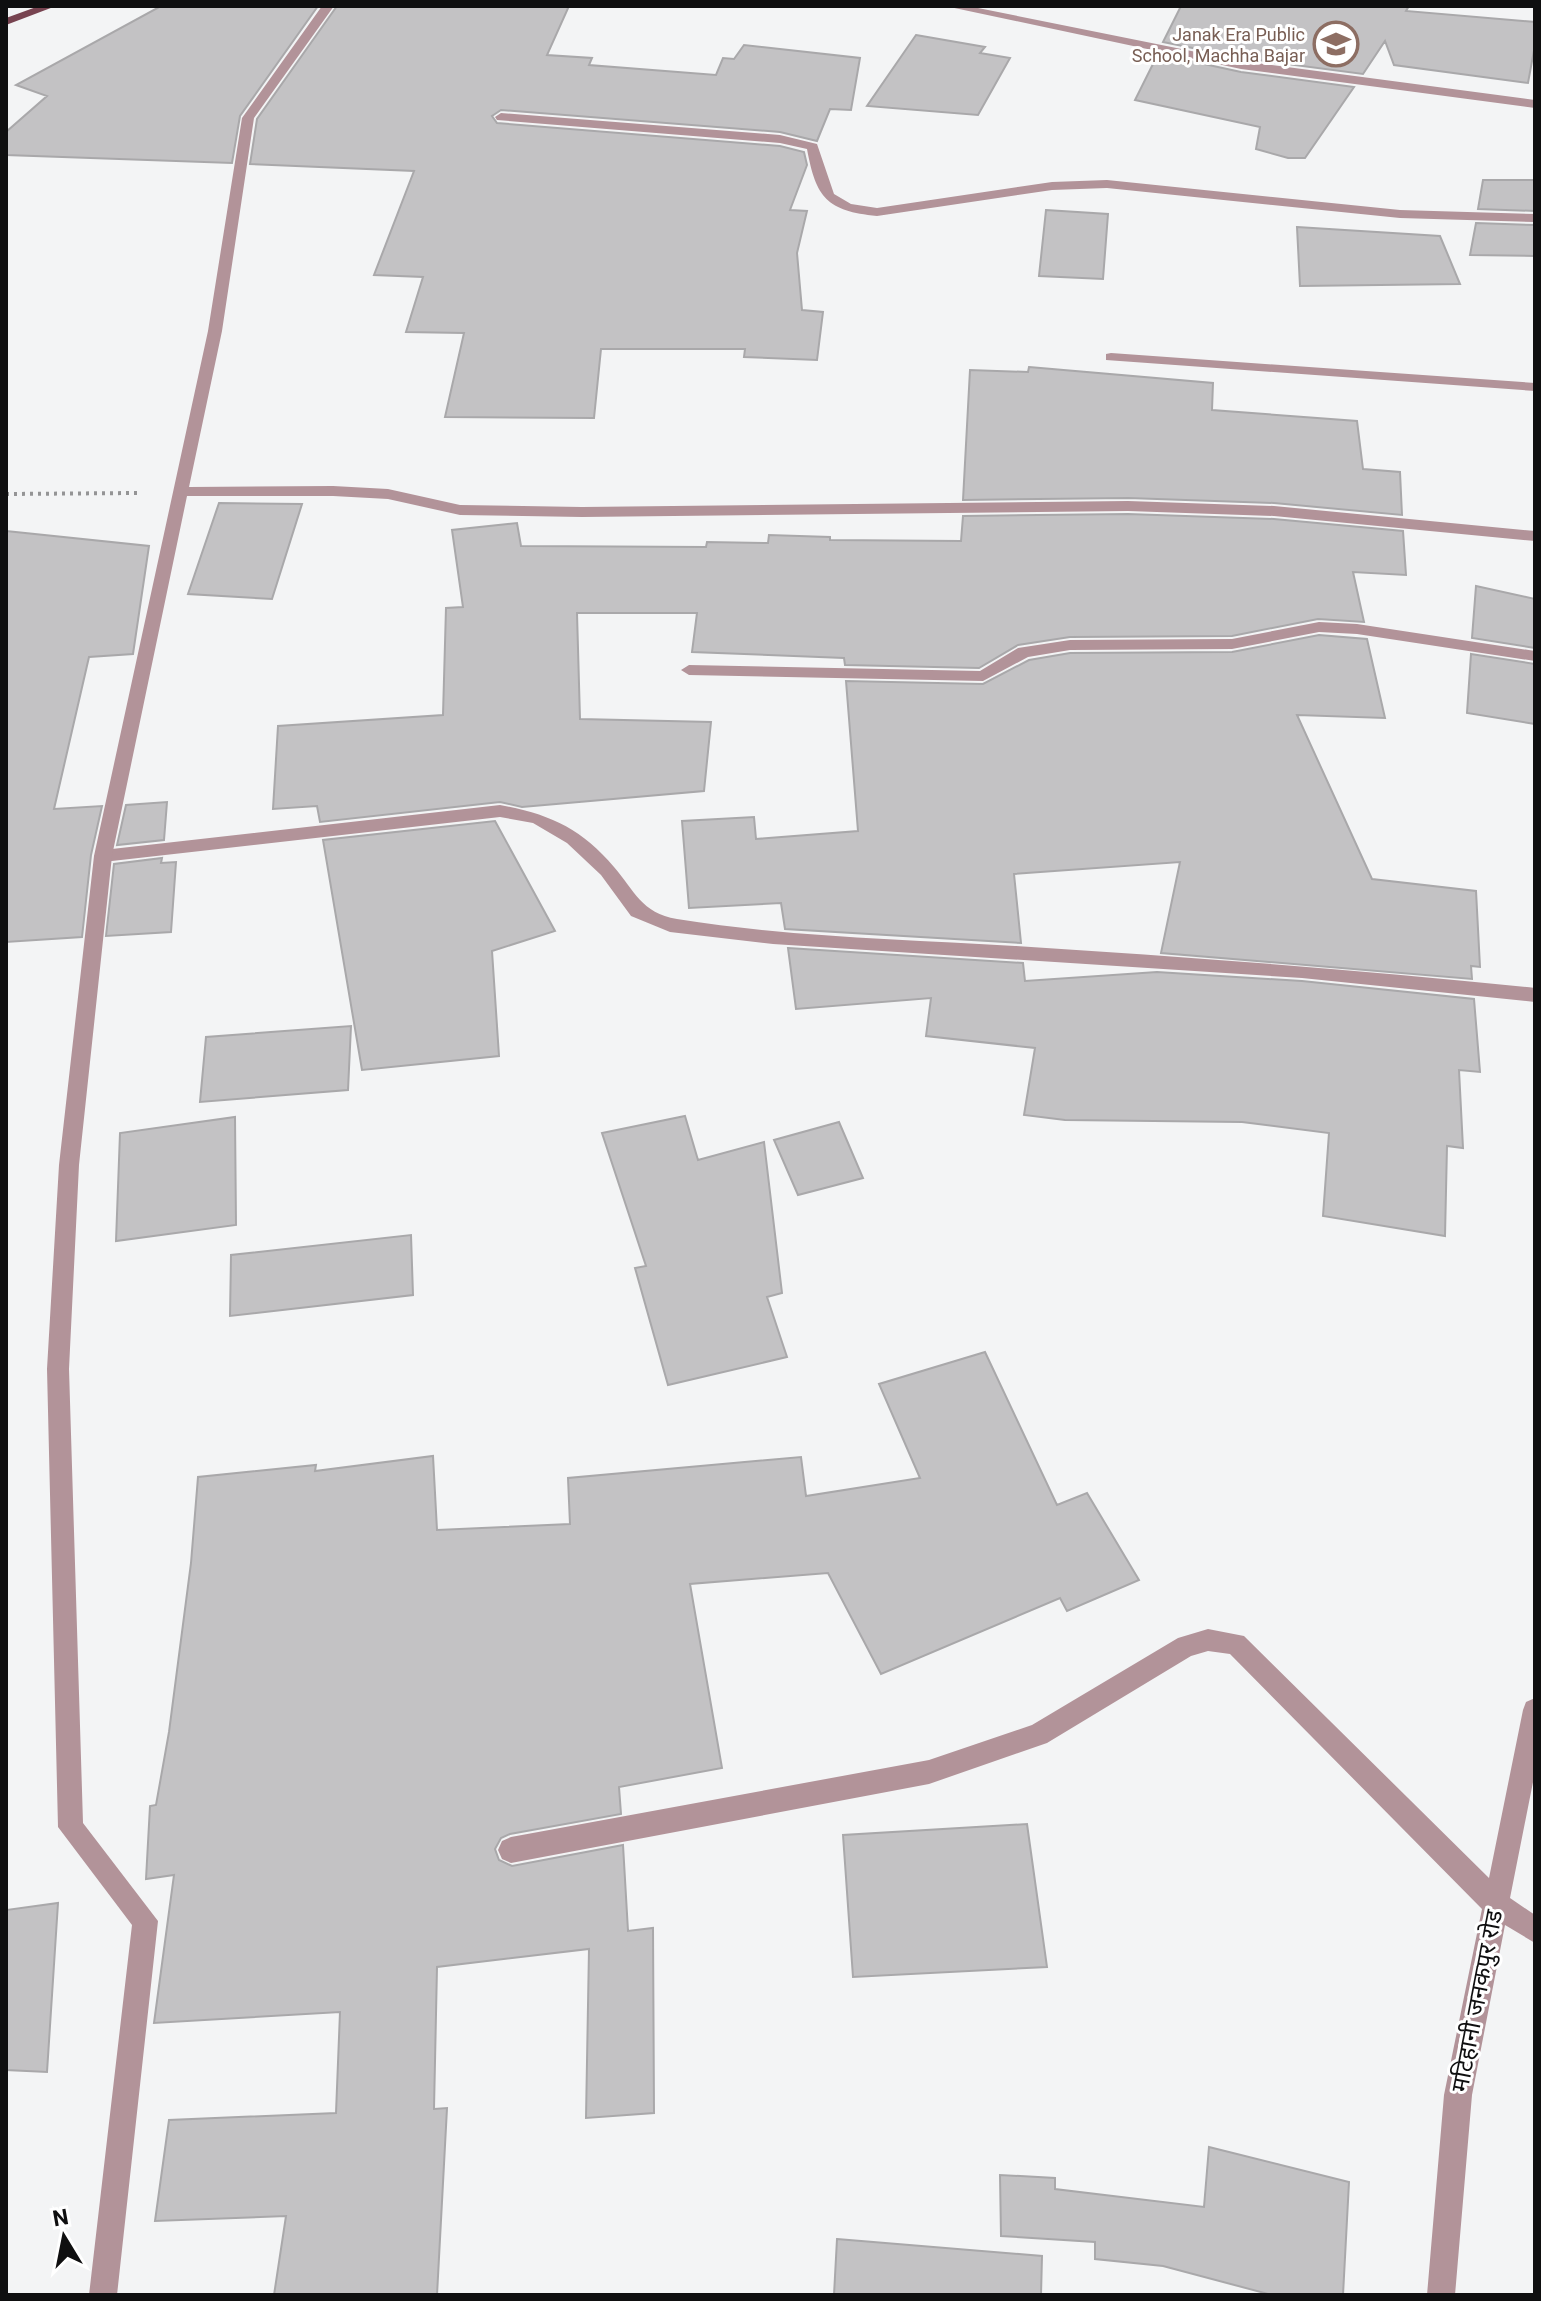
<svg xmlns="http://www.w3.org/2000/svg" width="1541" height="2301" font-family="Roboto,'Noto Sans Devanagari',sans-serif">
<style>
.building{fill:#c3c2c4;stroke:#a9a8aa;stroke-width:2}
.lines{fill:none;stroke-linecap:round;stroke-linejoin:round}
.path{stroke:#949495;stroke-width:4;stroke-dasharray:3 5;stroke-linecap:butt}
.lane{fill:#b29399;fill-rule:evenodd}
.street{fill:#b29399;fill-rule:evenodd}
.primary{fill:#774350;fill-rule:evenodd}
.labels{text-anchor:middle;dominant-baseline:central;stroke-width:6;stroke-linejoin:round;paint-order:stroke}
.far-education-label{font-size:18px;fill:#785e54;stroke:#fff;text-anchor:end}
.near-street-label{font-size:24px;fill:#0f0f10;stroke:#fff}
</style>
<rect width="100%" height="100%" fill="#f3f4f5"/>
<path class="building" d="M161,6H318L240,116L232,163L6,155V132L47,96L16,85Z
M337,6H569L547,55L592,58L589,65L716,75L723,58L734,59L744,45L860,58L851,110L830,109L817,141L780,132L501,110L492,116L497,123L780,146L804,152L807,165L790,210L807,211L797,253L802,310L823,312L817,360L744,357L745,349H601L594,418L445,417L464,333L406,332L423,277L374,275L414,171L250,164L257,119Z
M1181,6H1409L1406,11L1535,22V45L1528,83L1394,65L1385,41L1363,74L1242,58L1163,42Z
M916,35L985,47L980,53L1010,58L978,115L867,106Z
M1158,54L1241,72L1354,87L1305,158H1288L1256,149L1260,127L1135,100Z
M1483,180H1535V211L1478,209Z
M1046,210L1108,214L1103,279L1039,276Z
M1476,223L1535,225V256L1470,255Z
M1297,227L1440,236L1460,284L1300,286Z
M1029,367L1213,383L1212,410L1357,421L1363,469L1400,472L1402,515L1274,503L1128,498L963,500L970,370L1028,372Z
M219,503L302,504L272,599L188,594Z
M1128,514L1274,519L1403,531L1406,575L1353,572L1364,622L1318,619L1232,636L1070,637L1018,645L979,668L845,665L844,658L692,652L697,613H577L580,719L711,722L704,791L522,807L500,802L320,822L317,806L273,809L278,726L443,715L446,608L463,607L452,530L517,523L521,546L706,547L707,542L768,543L769,535L830,537V540L961,541L963,516Z
M6,531L149,546L133,654L89,657L54,809L102,806L91,855L82,937L6,942Z
M1476,586L1535,599V648L1472,638Z
M1319,635L1367,639L1385,718L1297,715L1372,879L1476,891L1480,967L1471,966L1472,979L1161,953L1180,862L1014,874L1021,943L785,929L781,903L689,908L682,821L754,817L756,839L858,831L846,681L983,684L1029,660L1070,653L1232,652Z
M1471,654L1535,664V724L1467,713Z
M167,802L164,840L117,845L126,805Z
M495,821L555,931L492,951L499,1056L362,1070L323,840Z
M162,858L161,863L176,862L171,932L106,936L114,864Z
M788,948L1023,963L1025,981L1157,972L1302,981L1474,999L1480,1072L1459,1070L1463,1148L1447,1146L1445,1236L1323,1216L1329,1133L1242,1122L1065,1120L1024,1115L1035,1048L926,1036L931,998L796,1009Z
M351,1026L348,1090L200,1102L206,1037Z
M685,1116L698,1160L764,1142L782,1293L767,1297L787,1357L668,1385L635,1268L646,1266L602,1133Z
M235,1117L236,1225L116,1241L120,1133Z
M839,1122L863,1178L798,1195L774,1140Z
M411,1235L413,1295L230,1316L231,1255Z
M985,1352L1057,1505L1087,1493L1139,1580L1067,1611L1060,1598L881,1674L828,1573L690,1584L722,1768L619,1787L621,1814L510,1834L501,1838L495,1849L499,1860L512,1866L623,1845L628,1931L653,1928L654,2113L586,2118L589,1949L437,1967L434,2109L447,2108L437,2295H274L286,2216L155,2221L169,2120L336,2113L340,2012L154,2023L174,1875L146,1879L150,1806L156,1805L169,1732L191,1563L198,1477L316,1465L315,1471L433,1456L437,1530L570,1524L568,1478L801,1457L806,1496L920,1478L879,1384Z
M1027,1824L1047,1967L853,1977L843,1835Z
M58,1903L47,2072L6,2070V1910Z
M1209,2147L1349,2182L1343,2295H1272L1163,2266L1095,2259V2242L1001,2236L1000,2175L1055,2178V2189L1204,2207Z
M837,2239L1042,2256L1041,2295H834Z"/>
<g class="lines">
<path class="path" d="M6,494L137,493"/>
<path class="lane" d="M500,805C549,814 581,828 614,867C635,891 641,913 677,919C788,937 903,939 1015,946C1189,957 1362,970 1535,988V1002L1302,978L773,944L670,932L631,916L601,875L567,843L533,823L500,817L103,862L94,856L103,850Z"/>
<path class="street" d="M322,6H334L254,118L222,331L189,487L333,486L388,489L460,505L582,507L1128,501L1274,506L1535,531V541L1274,516L1128,511L582,517L460,515L388,499L333,496H187L112,856L79,1165L69,1369L83,1823L158,1921L117,2295H89L132,1925L58,1827L47,1369L59,1165L94,856L208,331L242,118Z
M945,6H968L1241,61L1535,100V108L1241,69Z
M501,113L780,135L817,144L834,194L851,204L877,208L1052,182L1107,180L1400,210L1535,214V222L1400,218L1107,188L1052,190L877,216C827,211 816,198 807,149L780,143L497,120L495,117Z
M1111,353L1535,383V391L1106,360V354Z
M1319,622L1357,624L1535,651V661L1357,634L1319,632L1232,649L1070,650L1028,657L983,681L689,675L681,670L689,665L980,671L1018,648L1070,640L1232,639Z
M1208,1629L1244,1636L1489,1878L1523,1710L1526,1702L1535,1698V1772L1510,1898L1535,1915V1943L1505,1925L1472,2095L1455,2295H1427L1444,2095L1482,1909L1230,1654L1208,1651L1191,1656L1047,1743L929,1784L511,1863L502,1859L498,1850L502,1841L511,1837L929,1760L1032,1725L1178,1638Z"/>
<path class="primary" d="M39,6H56L6,25V18Z"/>
</g>
<defs>
<g id="school-ring" transform="scale(2.3)"><circle r="9.5" fill="#fff" stroke="#8d6e63" stroke-width="1.5"/><path d="M0-5L7-2L0 1L-7-2ZM-4 1L0 2.5L4 1V4Q0 6-4 4Z" fill="#8d6e63"/></g>
</defs>
<g fill-rule="evenodd">
<use href="#school-ring" x="1336" y="44"/>
</g>
<g class="labels">
<g class="far-education-label">
<text x="1305" y="34">Janak Era Public<tspan x="1305" dy="21">School, Machha Bajar</tspan></text>
</g>
<g class="near-street-label">
<text transform="translate(1477 2001) rotate(-79)">मटिहानी जनकपुर रोड</text>
</g>
</g>
<rect width="1541" height="2301" fill="none" stroke="#0f0f10" stroke-width="16"/>
<g transform="translate(64 2237) rotate(350)" stroke="#ffffff" stroke-width="6" paint-order="stroke">
<path d="M0-6L14 30L0 20L-14 30Z" fill="#0f0f10"/>
<text y="-12" font-size="22" font-weight="bold" text-anchor="middle" fill="#0f0f10">N</text>
</g>
</svg>
